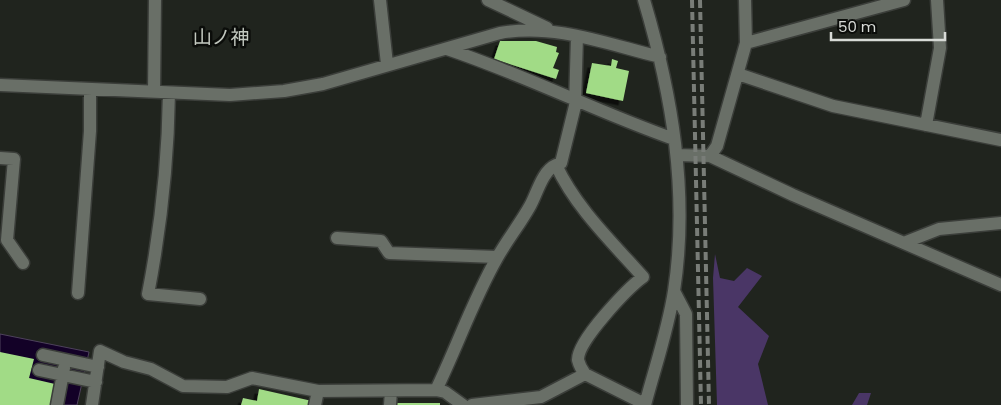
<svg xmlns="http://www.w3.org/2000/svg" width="1001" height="405" font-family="Poppins,'Noto Sans JP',sans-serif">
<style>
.green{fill:#4a3666}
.water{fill:#130127;stroke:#4e425c}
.building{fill:#a1db86;filter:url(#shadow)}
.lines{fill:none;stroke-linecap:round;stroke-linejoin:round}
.minor-casing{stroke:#3b3e3a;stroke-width:15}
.minor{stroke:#696f67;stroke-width:12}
.rail{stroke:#797d78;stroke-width:4;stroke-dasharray:8 4;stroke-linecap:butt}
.labels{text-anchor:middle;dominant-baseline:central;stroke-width:5;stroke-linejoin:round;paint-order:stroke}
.quarter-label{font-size:19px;fill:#c2c8bf;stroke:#0b0d0a}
</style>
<defs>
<filter id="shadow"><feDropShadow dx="-4.5" dy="4.5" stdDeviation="0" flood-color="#0009"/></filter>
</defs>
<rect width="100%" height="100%" fill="#20241e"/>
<path class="green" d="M715,254L720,278L734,281L747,268L762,276L738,307L769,336L758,364L768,405H717L713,278Z
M859,393H871L867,405H852Z"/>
<path class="water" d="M0,334L89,352L77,405H0Z"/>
<path class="building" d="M500,41H536L557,47L556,52L559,53L553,68L559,70L556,79L494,59Z
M612,59L618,61L616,68L629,71L623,101L586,93L592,63L611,66Z
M0,352L34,359L29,378L55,384L51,405H0Z
M259,389L312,401L311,405H241L243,398L257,401Z
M393,403H440V405H393Z"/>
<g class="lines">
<g class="minor-casing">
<path id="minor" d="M380,0L387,64
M488,0L547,28
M644,0C672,94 689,193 674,291C668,330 655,367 645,405
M577,36L575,106L561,163L556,165C576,208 612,242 643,277C628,288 577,341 578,360C579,364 582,370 585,374
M746,43L904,0
M447,49C525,75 597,112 674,139
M738,74L833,106L1001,140
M0,85L230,95L284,91L323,84L500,33C554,23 607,44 660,57
M154,92L155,0
M169,93C168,161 161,227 148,294L200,299
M926,125L940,48L937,0
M677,155L710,156L793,195L1001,285
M710,156L717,146L746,43L745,0
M0,158L14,159L7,240L23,263
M337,238L381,241L389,253L497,257
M906,242L939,229L1001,223
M674,291L686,314L687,405
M78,293L90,131V89
M43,355L98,367
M39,370L96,382
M436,390C457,347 473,300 497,258C507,240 520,224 530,206C537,194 542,171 556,165
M57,405L64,368
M92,405L100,351L124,362L151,369L183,386L227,387L252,378L318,391L436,390L445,392L463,405
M315,405L318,391
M390,405L391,391
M472,405L541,397L585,374L645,404"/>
</g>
<use href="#minor" class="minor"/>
<path class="rail" d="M692,0L701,405
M700,0L709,405"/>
</g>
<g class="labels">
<g class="quarter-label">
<text x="221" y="37">山ノ神</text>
</g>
</g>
<path d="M831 32v8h114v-8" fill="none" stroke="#d8dbd7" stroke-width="2.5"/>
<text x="838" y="32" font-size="15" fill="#d8dbd7" stroke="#0b0d0a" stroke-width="4" paint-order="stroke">50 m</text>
</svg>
